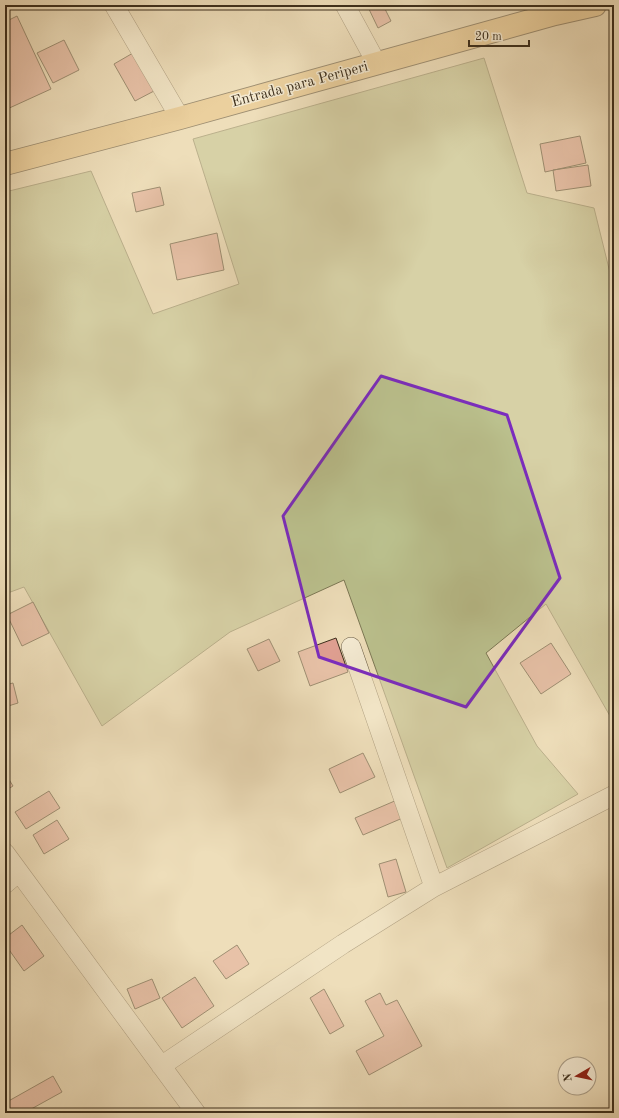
<svg xmlns="http://www.w3.org/2000/svg" width="619" height="1118" font-family="'Old Standard TT',serif">
<style>
.green{fill:#bbc18e;stroke:#7c7855}
.building{fill:#e0a092;stroke:#3d2f1c}
.lines{fill:none;stroke-linecap:round;stroke-linejoin:round}
.minor-casing{stroke:#695b44;stroke-width:20}
.major-casing{stroke:#3d2f1c;stroke-width:24}
.minor{stroke:#f4ead2;stroke-width:19}
.major{stroke:#e7bf7d;stroke-width:22}
.marked{fill:none;stroke:#7b2cbf;stroke-width:3;stroke-linejoin:round}
.labels{text-anchor:middle;dominant-baseline:central;stroke-width:3;stroke-linejoin:round;paint-order:stroke}
.street-label{font-size:15px;fill:#3d2f1c;stroke:#f4ead2}
</style>
<rect width="100%" height="100%" fill="#eedeba"/>
<filter id="stains"><feTurbulence type="fractalNoise" baseFrequency=".005" numOctaves="4"/><feColorMatrix values="0 0 0 0 .2 0 0 0 0 .09 0 0 0 0 .02 0 0 0 .5 -.17"/></filter>
<radialGradient id="worn" r=".72"><stop offset=".6" stop-color="#630" stop-opacity="0"/><stop offset="1" stop-color="#630" stop-opacity=".3"/></radialGradient>
<path class="green" d="M484,58L527,193L594,208L614,289V723L546,604L486,653L537,746L578,794L447,868L344,580L230,632L102,726L24,587L5,594V192L91,171L153,314L239,284L193,139Z"/>
<path class="building" d="M367,5H383L391,21L378,28Z
M17,16L51,89L5,110V22Z
M64,40L79,70L53,83L37,53Z
M133,53L154,91L135,101L114,64Z
M580,136L586,163L545,172L540,144Z
M588,165L591,186L556,191L553,170Z
M160,187L164,205L136,212L132,193Z
M217,233L224,270L177,280L170,244Z
M33,602L49,633L22,646L7,615Z
M336,638L348,672L310,686L298,652Z
M269,639L280,661L258,671L247,649Z
M551,643L571,674L541,694L520,663Z
M13,683L18,703L5,707V685Z
M363,753L375,777L340,793L329,769Z
M5,773L13,786L5,791Z
M49,791L60,808L26,829L15,812Z
M397,800L405,817L363,835L355,818Z
M57,820L69,839L44,854L33,835Z
M396,859L406,892L388,897L379,864Z
M22,925L44,956L24,971L5,944V938Z
M237,945L249,964L226,979L213,961Z
M195,977L214,1006L182,1028L162,998Z
M152,979L160,998L135,1009L127,989Z
M324,989L344,1026L330,1034L310,998Z
M380,993L386,1005L397,1000L422,1046L369,1075L356,1051L384,1036L365,1001Z
M53,1076L62,1092L24,1113H7L5,1109V1103Z"/>
<g class="lines">
<g class="minor-casing">
<path id="minor" d="M114,5L180,118
M345,5L377,64
M351,647L434,887
M5,853L196,1113
M5,884L19,872
M161,1066L343,944L434,887L614,795"/>
</g>
<g class="major-casing">
<path id="major" d="M5,164L180,118L555,14L595,5"/>
</g>
<use href="#minor" class="minor"/>
<use href="#major" class="major"/>
</g>
<path d="M0 0H619V1118H0ZM381,376L507,415L560,578L466,707L319,657L283,516Z" fill="#eedeba" fill-opacity=".55" fill-rule="evenodd"/>
<path class="marked" d="M381,376L507,415L560,578L466,707L319,657L283,516Z"/>
<g class="labels">
<g class="street-label">
<text transform="translate(300 85) rotate(-15)">Entrada para Periperi</text>
</g>
</g>
<rect width="619" height="1118" fill="none" stroke="#eedeba" stroke-width="20"/>
<rect x="6" y="6" width="607" height="1106" fill="none" stroke="#3d2f1c" stroke-width="2"/>
<rect x="10" y="10" width="599" height="1098" fill="none" stroke="#3d2f1c"/>
<g transform="translate(577 1076) rotate(261)"><circle r="19" fill="#f4ead2" stroke="#ab9f89"/>
<path d="M0-3L7 15L0 10L-7 15Z" fill="#8f2418"/>
<text y="-6" font-size="11" font-weight="bold" text-anchor="middle" fill="#3d2f1c">N</text>
</g>
<path d="M469 40v6h60v-6" fill="none" stroke="#3d2f1c" stroke-width="2"/>
<text x="475" y="40" font-size="12" fill="#3d2f1c" stroke="#f4ead2" stroke-width="3" paint-order="stroke">20 m</text>
<rect width="100%" height="100%" filter="url(#stains)"/>
<rect width="100%" height="100%" fill="url(#worn)"/>
</svg>
